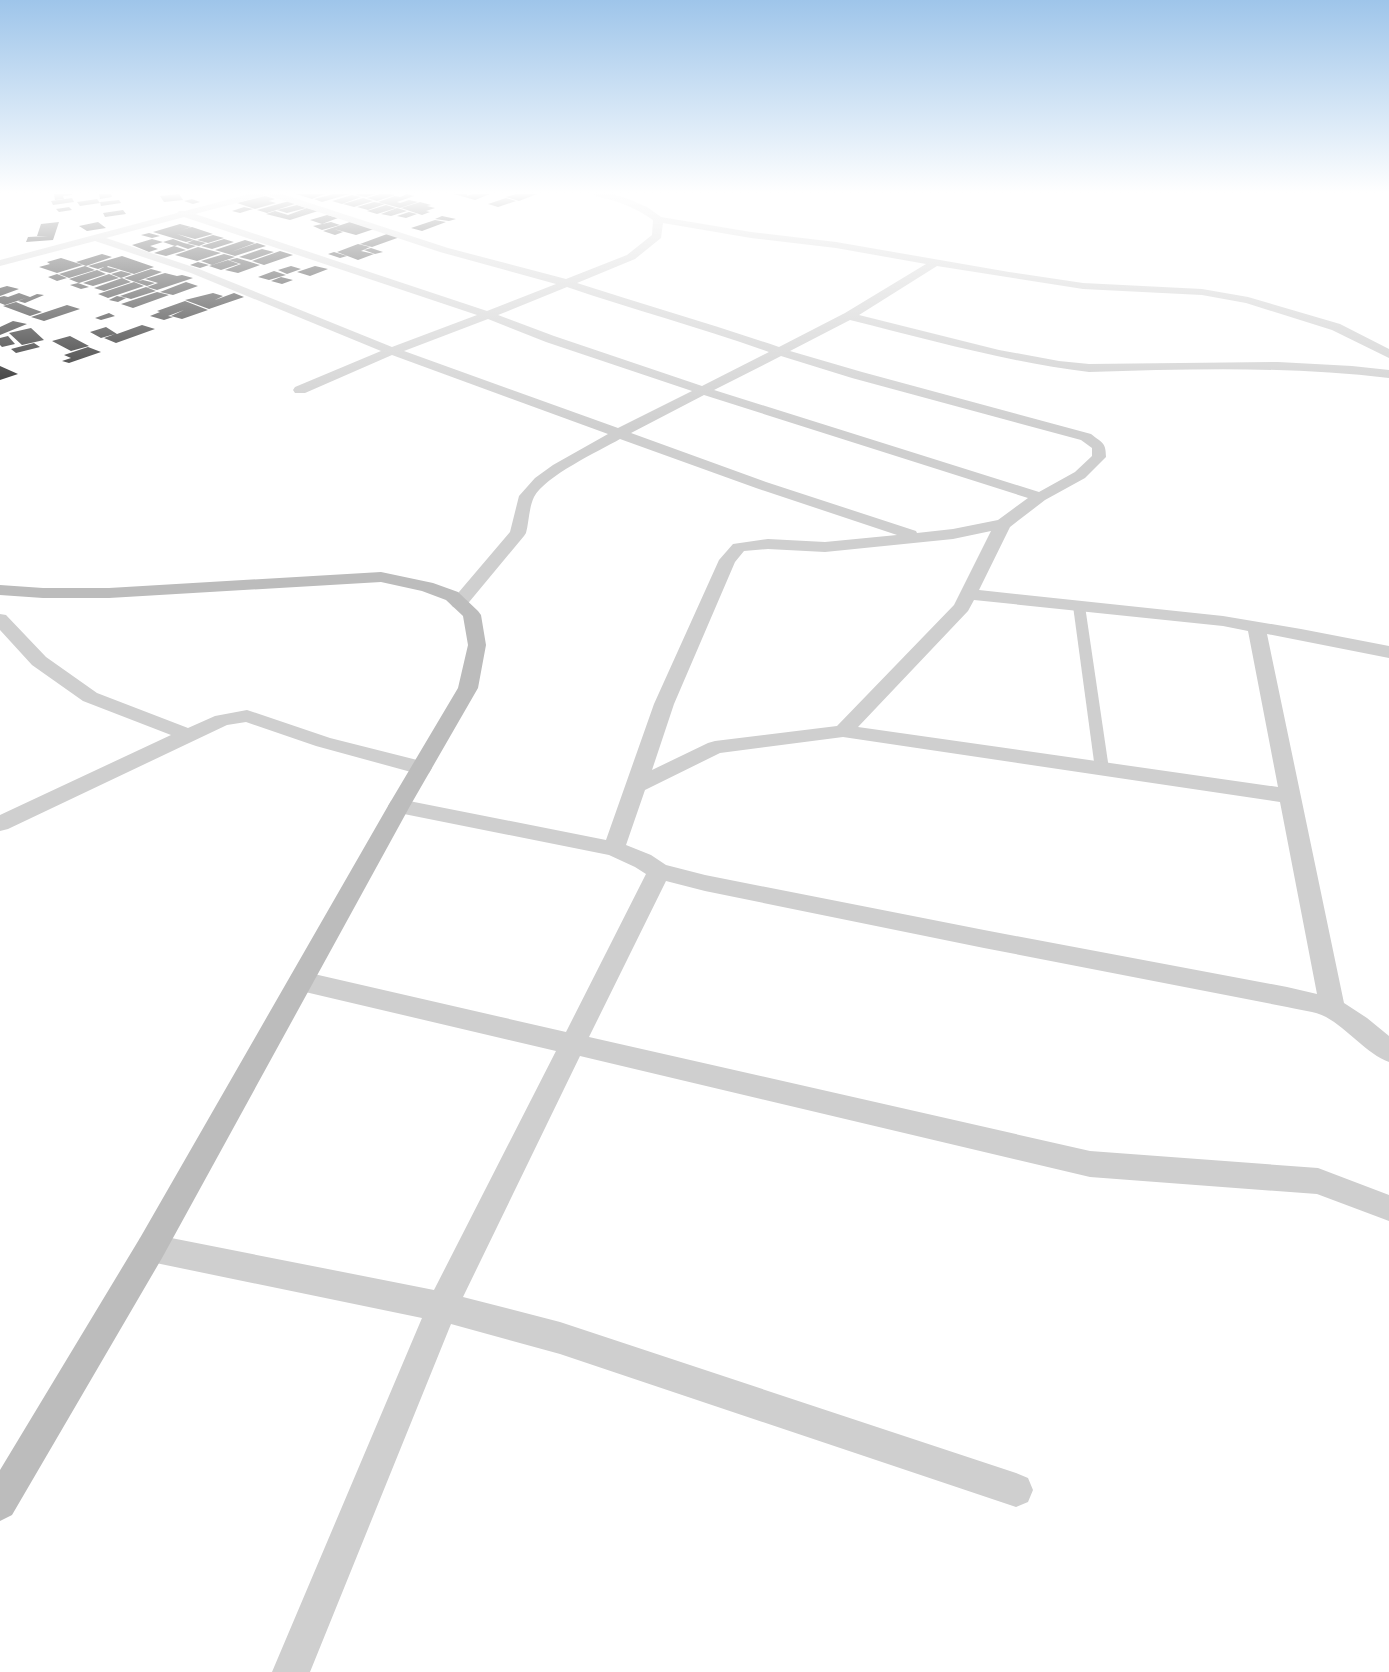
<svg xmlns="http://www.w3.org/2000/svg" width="1389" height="1672" font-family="'Fira Sans Condensed',sans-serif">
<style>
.building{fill:#191919}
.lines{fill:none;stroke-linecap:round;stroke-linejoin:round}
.lane{fill:#cfcfcf;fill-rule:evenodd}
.street{fill:#cfcfcf;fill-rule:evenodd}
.secondary{fill:#bcbcbc;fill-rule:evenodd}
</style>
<rect width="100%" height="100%" fill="#fff"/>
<path class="building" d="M54,194H72V195L63,196L64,199L55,200Z
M99,194H111L112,197L100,199Z
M179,194L183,200L164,202L160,196Z
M296,194H325L312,199Z
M334,194H349L322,202L314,199Z
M358,194H376L366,197L355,195Z
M380,194H390L395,195L377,201L367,198Z
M407,194L414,196L397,202L400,203L409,200L418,202L400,208L378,202L395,196L400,197Z
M454,194H467V196L472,194H490L475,200Z
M516,194H537L519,201L506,197Z
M352,195L361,197L342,204L332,201Z
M265,196L275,199L269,201L276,203L255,209L237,203Z
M72,198L74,202L53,205L51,201Z
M363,198L373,201L354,207L343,204Z
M506,198L516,201L498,207L488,204Z
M97,199L100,203L80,206L77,202Z
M192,199L200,202L193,204L184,201Z
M119,200L121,203L101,206L100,202Z
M289,201L298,203L267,213L257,210Z
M374,202L385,204L368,210L357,207Z
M420,202L431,205L427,206L435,208L426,211L430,212L422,215L401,208Z
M297,205L306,208L287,213L277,210Z
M386,205L396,208L377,214L367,211Z
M69,207L72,210L59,212L56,209Z
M244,207L253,209L240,213L232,211Z
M307,208L318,211L290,220L266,214L275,211L288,215Z
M397,208L407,211L391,216L381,214Z
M123,210L126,214L105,217L103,213Z
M409,212L417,214L406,218L397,216Z
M327,215L338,218L322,224L310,220Z
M442,216L456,219L449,221L435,219Z
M435,220L446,222L422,231L411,228Z
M59,222L53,240L26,242L28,237L48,236H37L41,224Z
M98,222L106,228L87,231L79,226Z
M331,222L340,225L322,230L313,226Z
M350,222L374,229L356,235L334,229L343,232L335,235L323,231Z
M180,224L191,227L181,230L192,227L213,234L195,239L177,234L194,240L186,242L153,232Z
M149,233L160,236L152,238L141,235Z
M387,234L400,237L372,247L360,244Z
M213,235L224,238L208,243L197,240Z
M152,239L163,242L150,246L158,249L149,252L132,245Z
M173,239L184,243L175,246L163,242Z
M224,239L234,242L212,249L201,246Z
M194,240L206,243L199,246L187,243Z
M245,240L255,243L231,252L257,243L266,246L235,256L215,250Z
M184,243L196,246L188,249L177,245Z
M358,244L370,247L361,251L374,254L358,260L337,252Z
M174,246L186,250L166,256L154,253Z
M198,247L221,253L197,261L175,255Z
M371,248L383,252L375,254L364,250Z
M262,249L274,252L251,260L239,257Z
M280,251L293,255L264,265L252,261Z
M334,252L347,256L340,258L328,254Z
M102,254L112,257L86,266L76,262Z
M224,254L235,257L212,265L201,261Z
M122,256L154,267L134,274L108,266L107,267L119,270L110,273L99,270L104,267L98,269L88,266Z
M61,258L83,265L57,273L39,267L50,264L47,262Z
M237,258L247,261L260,265L238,273L225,270L241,264L229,260Z
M228,260L239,264L221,270L209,266Z
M198,262L209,265L200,268L190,265Z
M85,266L95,270L69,278L59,274Z
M291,266L301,269L287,274L278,270Z
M315,266L328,269L310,276L297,272Z
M151,269L162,272L138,281L143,280L155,283L147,286L124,278Z
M97,270L106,274L79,283L69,279Z
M121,271L132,274L121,278L111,274Z
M274,271L286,275L269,280L258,277Z
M165,273L177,276L182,275L193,278L157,290L147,287L158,283L145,279Z
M57,274L67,278L57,281L48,277Z
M109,274L119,278L93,286L83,283Z
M281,277L293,280L282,284L271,281Z
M122,278L131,282L104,291L94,288Z
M134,282L144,286L108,298L98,294Z
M186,282L198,286L173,295L160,292Z
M78,283L89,287L81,289L70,285Z
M7,286L19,289L0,296V288Z
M146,287L156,291L131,299L120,296Z
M157,292L169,295L133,308L121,304Z
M19,293L30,297L37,294L44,295L25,303L18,301L26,298L5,305L0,303V297L4,296L8,297Z
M213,293L223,296L215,300L234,293L244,297L209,309L185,300Z
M117,296L126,298L118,302L109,300Z
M185,301L208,310L182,319L171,316L184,310L168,316L173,317L164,320L150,316L160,312L157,311Z
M16,302L28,307L42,312L30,316L3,306Z
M67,305L80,309L44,321L31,317Z
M109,313L115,316L101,320L95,318Z
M13,321L27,324L0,335V327Z
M142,325L155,329L116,343L104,338L115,334L101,338L90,332L106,327L117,334Z
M31,328L44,340L22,345L9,333Z
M8,336L15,344L2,347L0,345V338Z
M70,336L89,346L71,351L52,341Z
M34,343L40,347L16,353L11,349Z
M88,347L101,352L69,363L62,361L71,358L64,355Z
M0,366L18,374L0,380Z"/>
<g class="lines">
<path class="lane" d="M1079,603L1085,606L1109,769L1107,772L1102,773L1097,772L1095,769L1073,606Z"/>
<path class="street" d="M249,194H265L263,196L195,214L487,311L556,284L440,252L270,196L268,194H282L448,248L566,279L627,255L652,235L653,220C635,207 617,201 596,196L594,194H612L626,198L647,207L661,217L751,232L836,242L1009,272L1083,283L1202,289L1248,297L1340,324L1389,349V358L1332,330L1246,303L1202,295L1083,289L937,266L859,315L999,350L1059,361L1089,364L1278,362L1352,366L1389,370V378C1289,366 1189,369 1089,372C1008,362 930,340 850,320L790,351L862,372L1091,434C1102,443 1106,442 1106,457L1085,478L1045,500L1010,527L979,590L1223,616L1301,629L1389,646V658L1267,634L1344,1003L1367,1018L1389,1036V1062C1367,1054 1348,1029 1326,1017C1315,1011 1299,1010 1287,1007L984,948L705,891L666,881L589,1037L1090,1151L1318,1168L1389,1195V1221L1317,1194L1090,1177L580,1056L463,1297L560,1322L1016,1473L1028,1478L1033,1490L1028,1502L1016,1507L560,1354L451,1324L310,1672H272L422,1318L151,1262L140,1258L136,1248L140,1238L151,1234L434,1290L556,1051L301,991L292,988L289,981L292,974L301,971L566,1032L646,874L635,867L609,855L399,813L391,811L388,806L391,801L399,799L606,840L654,704L719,560L733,544L768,539L825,542L897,535L756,488L620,439C599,451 545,476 534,497C529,507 529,522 526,533L524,536L465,607L459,608L453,607L450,603L453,599L510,532L519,496L535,478L553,465L608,434L392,355L305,393H295L293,390L295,387L381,351L191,273L95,241L0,266V260L177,213L179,211H185ZM184,217L477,315L392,347L199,269L106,238ZM663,223L751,238L836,248L926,264L845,313L779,347C712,324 644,305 577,283L635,259L661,238ZM567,287C634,310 702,328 769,352L702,386L554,336L498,315ZM488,319L546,342L692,391L618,428L404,351ZM781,356L852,378L1081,440L1092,448V456L1075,472L1039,492L714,390ZM704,395L1028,498L998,520L953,529L917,533L916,531L766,482L631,433ZM991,531L954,605L837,726L715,741L708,743L652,770L674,704L735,562L744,551L768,549L825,552L953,539ZM974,600L1223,626L1248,631L1278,787L858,727L968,611ZM843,737L1280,802L1317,994L1287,987L984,930L705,875L666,865L651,855L626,845L645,790L720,753Z
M0,614L6,615L46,657L97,693L188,728L215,716L247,710L330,738L429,763L432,768L429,773L422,775L316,746L246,722L227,725L8,829L0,831V815L171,735L83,701L32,665L0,630Z"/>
<path class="secondary" d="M381,572L433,583L458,592L478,611L481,615L486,645L478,688L410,806L162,1258L12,1515L0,1521V1470L140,1238L388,806L458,688L468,645L463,616L446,600L422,591L381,582L109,598H43L0,595V585L43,588H109Z"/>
</g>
<linearGradient id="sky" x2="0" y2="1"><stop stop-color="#9ec5ea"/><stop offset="0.45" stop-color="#fff"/><stop offset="1" stop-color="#fff" stop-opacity="0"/></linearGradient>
<rect width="1389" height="428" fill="url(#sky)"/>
</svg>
